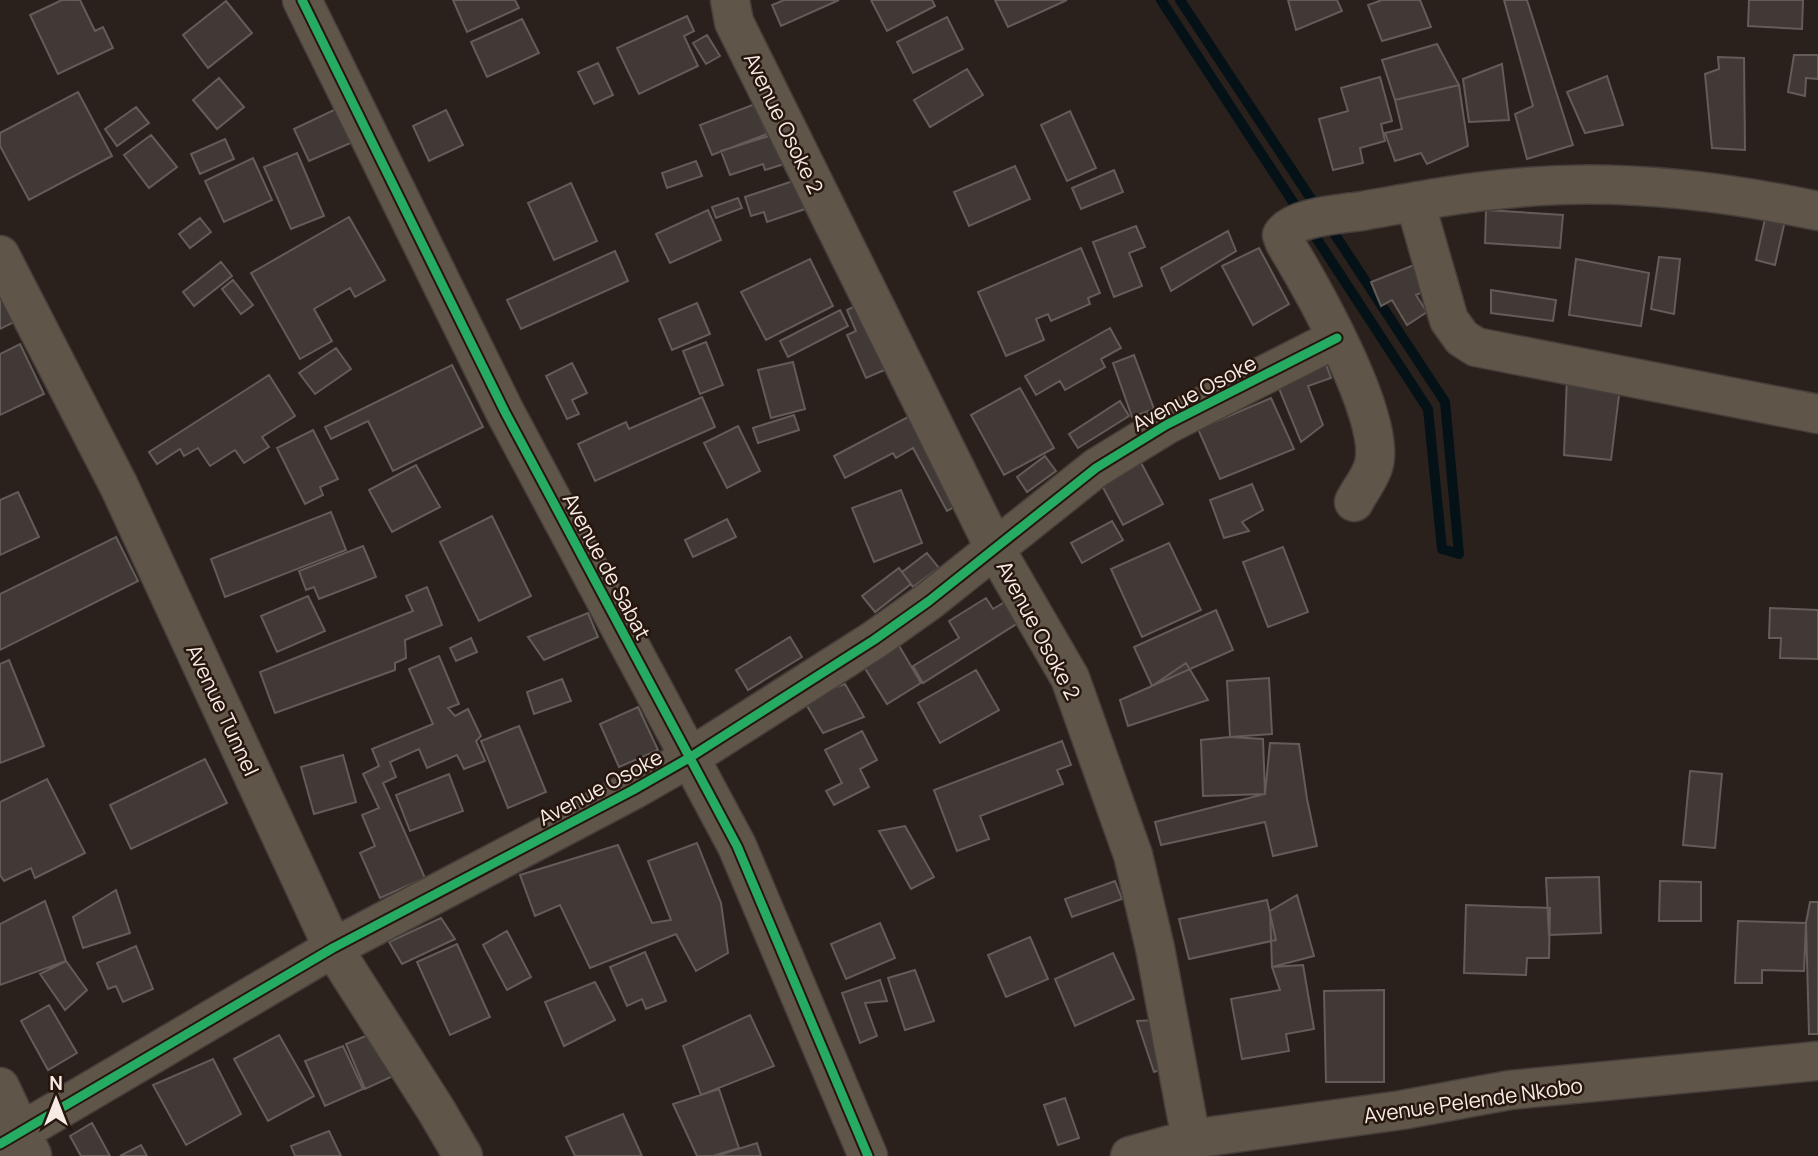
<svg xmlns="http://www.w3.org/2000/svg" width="1818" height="1156" font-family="Manrope,sans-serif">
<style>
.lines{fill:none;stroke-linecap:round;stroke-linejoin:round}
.stream{stroke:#041218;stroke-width:10}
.building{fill:#413935;stroke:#645c58;stroke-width:2}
.street-casing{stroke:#463e3a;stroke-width:41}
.street{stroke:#5f5649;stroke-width:38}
.cycleway-casing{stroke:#26160e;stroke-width:13}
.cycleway{stroke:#26ab63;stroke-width:9}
.labels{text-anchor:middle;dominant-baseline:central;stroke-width:5;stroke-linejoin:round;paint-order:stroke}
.street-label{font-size:21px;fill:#f8ebe6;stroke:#26160e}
</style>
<rect width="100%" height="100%" fill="#2a211d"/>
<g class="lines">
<path class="stream" d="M1161,0L1428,409L1442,549L1459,554L1445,402L1328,224
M1180,0L1319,211"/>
</g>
<path class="building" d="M62,0H80L95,31L103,27L113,48L58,74L30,15Z
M453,0H515L519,8L467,32Z
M784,0H839L781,26L772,5Z
M871,0H932L935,6L887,31Z
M995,0H1067L1008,27Z
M1288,0H1337L1342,11L1296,30Z
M1382,0H1420L1431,27L1382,41L1368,5Z
M1504,0H1527L1573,145L1527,159L1515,114L1533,106Z
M1749,0H1803L1802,29L1748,26Z
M226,1L252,33L208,68L183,35Z
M687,16L694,31L684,36L698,66L639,94L617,48Z
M947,17L963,49L913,73L897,42Z
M522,19L539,53L487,77L471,42Z
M707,35L720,56L706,64L693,43Z
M1437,44L1459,85L1395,100L1382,60Z
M1794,55H1818V79L1806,78L1805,96L1788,92Z
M1718,57L1744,58L1745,150L1712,148L1705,74L1719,69Z
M598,63L613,95L594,104L578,72Z
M1502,64L1509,120L1469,122L1463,79Z
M967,69L983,95L930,127L914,100Z
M1607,76L1623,125L1585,133L1567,92Z
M1380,77L1392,121L1381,124L1385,141L1360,148L1363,163L1333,170L1319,119L1348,111L1341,88Z
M219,78L244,107L217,129L193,100Z
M1459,85L1468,146L1427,164L1421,153L1395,161L1385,133L1402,129L1395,100Z
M78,92L112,156L29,200L0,146V133Z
M755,104L767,134L712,155L700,125Z
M136,107L149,123L117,146L105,129Z
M338,108L353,142L309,161L294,129Z
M446,110L463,145L429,161L413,126Z
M1070,111L1096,168L1067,181L1041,125Z
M775,134L784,164L765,170L763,164L730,175L721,151Z
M151,135L177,167L149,188L124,155Z
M225,139L234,159L200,174L191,154Z
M297,153L324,216L291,229L264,167Z
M253,158L272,200L224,222L205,181Z
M696,161L702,176L667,188L662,173Z
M1015,166L1030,199L969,226L954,192Z
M1114,170L1123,192L1081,209L1072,188Z
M796,180L805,209L767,222L764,212L751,216L745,197Z
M571,183L597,241L554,260L528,203Z
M738,198L742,208L716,218L712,207Z
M708,210L721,240L670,263L656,234Z
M1486,210L1563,215L1560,248L1485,243Z
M1766,214L1786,216L1775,265L1756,260Z
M349,217L385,280L355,297L350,288L314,309L332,341L300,359L251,273Z
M200,218L211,232L190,248L179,234Z
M1136,226L1145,247L1129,253L1142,286L1114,297L1093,242Z
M1228,231L1236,251L1171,291L1161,268Z
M1081,248L1100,293L1088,298L1090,304L1051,321L1048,314L1036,319L1044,340L1006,356L978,292Z
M1259,248L1289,304L1253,325L1222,266Z
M615,251L628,281L521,329L507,300Z
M1659,257L1680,259L1674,314L1651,309Z
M810,259L833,306L766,340L741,292Z
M1576,259L1649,273L1641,326L1569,315Z
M221,262L232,276L194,306L183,292Z
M1414,265L1425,291L1416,295L1427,312L1407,325L1392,300L1381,306L1371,282Z
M233,280L253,305L241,314L222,289Z
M1491,290L1556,300L1553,321L1491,313Z
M10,293L22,318L0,329V298Z
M865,301L894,366L866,378L847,335L856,331L847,310Z
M697,303L710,334L672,350L659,319Z
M840,310L848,326L788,357L780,341Z
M1110,328L1121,348L1101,359L1105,367L1065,390L1060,381L1036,395L1025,376Z
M706,342L723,385L700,394L683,351Z
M20,344L44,394L0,415V354Z
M336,348L351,369L315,394L299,373Z
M1134,355L1154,409L1132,417L1113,363Z
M1324,359L1331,378L1308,386L1323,425L1301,442L1273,374Z
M793,362L805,409L771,418L758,370Z
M572,363L587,393L572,400L579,414L567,419L546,376Z
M452,365L483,427L393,471L368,421L331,439L325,427Z
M269,375L295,416L262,437L269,447L244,463L235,450L210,466L198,448L184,456L180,449L157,464L149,452Z
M1567,376L1620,387L1611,460L1564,455Z
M1020,388L1054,448L1004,475L971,415Z
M702,397L715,427L595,481L578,444L626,422L629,429Z
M1271,398L1294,449L1220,479L1198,429Z
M1120,401L1129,416L1078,448L1069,434Z
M921,410L969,499L947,511L913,448L896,458L893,453L845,478L834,456Z
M794,415L799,430L758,443L753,428Z
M738,426L760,471L727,488L704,443Z
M313,430L338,479L320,487L323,495L305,504L277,448Z
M1045,456L1056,471L1027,492L1017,477Z
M1139,459L1163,504L1123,525L1099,480Z
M416,465L440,507L392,532L369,490Z
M1252,484L1263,510L1242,522L1249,531L1224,538L1210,500Z
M901,490L922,543L874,562L852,508Z
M18,492L39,537L0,555V500Z
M331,512L346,550L225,597L211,559Z
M492,516L531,596L479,621L440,542Z
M727,519L736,537L693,557L685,540Z
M1112,521L1123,540L1082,563L1071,543Z
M116,537L138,581L0,650V594Z
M1169,543L1201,610L1142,637L1111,569Z
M363,546L376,577L319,599L314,587L306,590L299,571Z
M1283,547L1308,612L1268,627L1243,562Z
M927,553L939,568L913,587L902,572Z
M899,568L911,584L875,612L862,596Z
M427,587L442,625L405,640L406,658L395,663V670L275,713L260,672L413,611L406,596Z
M308,596L325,631L277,652L261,616Z
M1013,597L1026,618L923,683L913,666L959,638L949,621L986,598L993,609Z
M1770,608L1818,610V659L1780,658L1781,638H1769Z
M1216,610L1233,650L1152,686L1134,647Z
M588,613L598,637L544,660L528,637Z
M790,637L802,657L748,690L736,670Z
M471,638L477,652L456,661L450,648Z
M898,644L921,683L887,704L863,665Z
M439,656L459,704L448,708L455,716L468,709L481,736L476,741L485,761L464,769L457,755L427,768L419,749L390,762L396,777L383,783L425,878L380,898L360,853L375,846L362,815L379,808L363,774L379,766L372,749L433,724L409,669Z
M9,660L44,746L0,763V664Z
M1186,663L1208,700L1128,726L1120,700L1152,686Z
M976,670L999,710L940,743L918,703Z
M1269,678L1272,734L1230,737L1227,681Z
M562,679L571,701L534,714L527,692Z
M845,684L864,717L823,733L803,699Z
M638,707L658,750L619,767L600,724Z
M519,726L546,792L508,808L481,741Z
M862,731L877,760L860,769L869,787L834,805L826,791L842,783L825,750Z
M1230,737L1263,739L1265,794L1203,796L1201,740Z
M1062,741L1071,765L1057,770L1063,784L980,816L989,839L957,851L934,790Z
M1270,743L1299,744L1307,799L1317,846L1273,856L1265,822L1161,845L1155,822L1265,794Z
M343,755L356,802L314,814L301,767Z
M205,759L227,803L131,849L110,805Z
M1690,771L1722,774L1715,848L1683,845Z
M449,774L463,811L410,831L396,795Z
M47,779L85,853L35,878L31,868L4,881L0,875V802Z
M905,826L934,877L911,889L879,831Z
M697,843L721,903L728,953L696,971L676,934L590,968L560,905L535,916L520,875L618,845L652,923L671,920L648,861Z
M1599,877L1601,933L1549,935L1546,878Z
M1115,881L1122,899L1072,917L1065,899Z
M1660,881L1701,882V921H1659Z
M116,890L130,933L83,948L73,917Z
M1297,895L1314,956L1272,967L1270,911Z
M1267,900L1276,940L1189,959L1179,919Z
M45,901L66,961L0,985V924Z
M1810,902H1818V1034H1809L1806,923Z
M1466,905L1550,908L1549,958H1527L1526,975L1464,973Z
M441,918L455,939L402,964L389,942Z
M1738,921L1806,923L1804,971L1762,970V983H1735Z
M880,923L895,958L846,979L831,944Z
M507,931L531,977L507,990L483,945Z
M1030,937L1048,979L1006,997L988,955Z
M457,944L490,1017L450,1035L417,962Z
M136,946L153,989L123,1002L116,986L108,989L97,963Z
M645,952L666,1001L646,1009L642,999L627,1006L610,967Z
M1113,953L1134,999L1075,1026L1055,979Z
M66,961L87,990L65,1010L40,974Z
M1303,965L1314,1029L1286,1034L1289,1051L1242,1059L1231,999L1280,990L1272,967Z
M915,970L934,1021L905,1030L888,978Z
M880,980L887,1001L865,1003L877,1036L860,1043L842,993Z
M595,982L615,1020L564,1046L545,1002Z
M1384,990V1082H1326L1324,991Z
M49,1005L77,1053L48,1070L21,1021Z
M750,1015L774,1066L701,1095L683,1046Z
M1158,1020L1174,1065L1154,1072L1137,1021Z
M383,1029L404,1071L365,1089L346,1044Z
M279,1035L314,1096L268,1121L234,1059Z
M343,1046L363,1089L325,1106L305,1061Z
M213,1059L241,1114L186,1145L153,1085Z
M719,1089L739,1148L713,1156H697L673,1104Z
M1065,1098L1079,1138L1058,1145L1044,1105Z
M623,1114L642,1156H575L566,1137Z
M92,1123L110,1156H81L70,1136Z
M329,1131L341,1156H295L291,1146Z
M757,1143L761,1156H719V1155Z
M141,1145L147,1156H120Z"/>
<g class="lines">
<g class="street-casing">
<path id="street" d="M302,0L505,412L737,846L868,1156
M730,0L734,22L994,547L1070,678L1133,855L1155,948L1191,1139
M1415,202L1449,320L1462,338L1476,347L1818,414
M0,255L119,486L333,948L436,1110L463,1156
M1354,502C1360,490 1371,477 1374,464C1386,417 1311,286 1285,243L1282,235C1292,217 1342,214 1362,211C1412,202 1464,192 1515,188C1616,178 1719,190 1818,211
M0,1087L32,1155
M0,1144L333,948L633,790L689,758L874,640L929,601L1096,468L1166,425L1337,338
M1130,1156L1191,1139L1402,1110L1510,1090L1818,1061"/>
</g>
<use href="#street" class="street"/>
<g class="cycleway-casing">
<path id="cycleway" d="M302,0L505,412L737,846L868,1156
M0,1144L333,948L633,790L689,758L874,640L929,601L1096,468L1166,425L1337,338"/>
</g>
<use href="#cycleway" class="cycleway"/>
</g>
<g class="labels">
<g class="street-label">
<text transform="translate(784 123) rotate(64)">Avenue Osoke 2</text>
<text transform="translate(1194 393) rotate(-28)">Avenue Osoke</text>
<text transform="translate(607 566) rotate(62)">Avenue de Sabat</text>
<text transform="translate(1039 630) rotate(62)">Avenue Osoke 2</text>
<text transform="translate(223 710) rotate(65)">Avenue Tunnel</text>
<text transform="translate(600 787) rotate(-28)">Avenue Osoke</text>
<text transform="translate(1473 1100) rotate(-8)">Avenue Pelende Nkobo</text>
</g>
</g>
<g transform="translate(56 1100)" stroke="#26160e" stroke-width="5" paint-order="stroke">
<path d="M0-5L12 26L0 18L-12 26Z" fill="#f8ebe6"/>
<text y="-10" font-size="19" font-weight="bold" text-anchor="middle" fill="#f8ebe6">N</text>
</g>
</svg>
